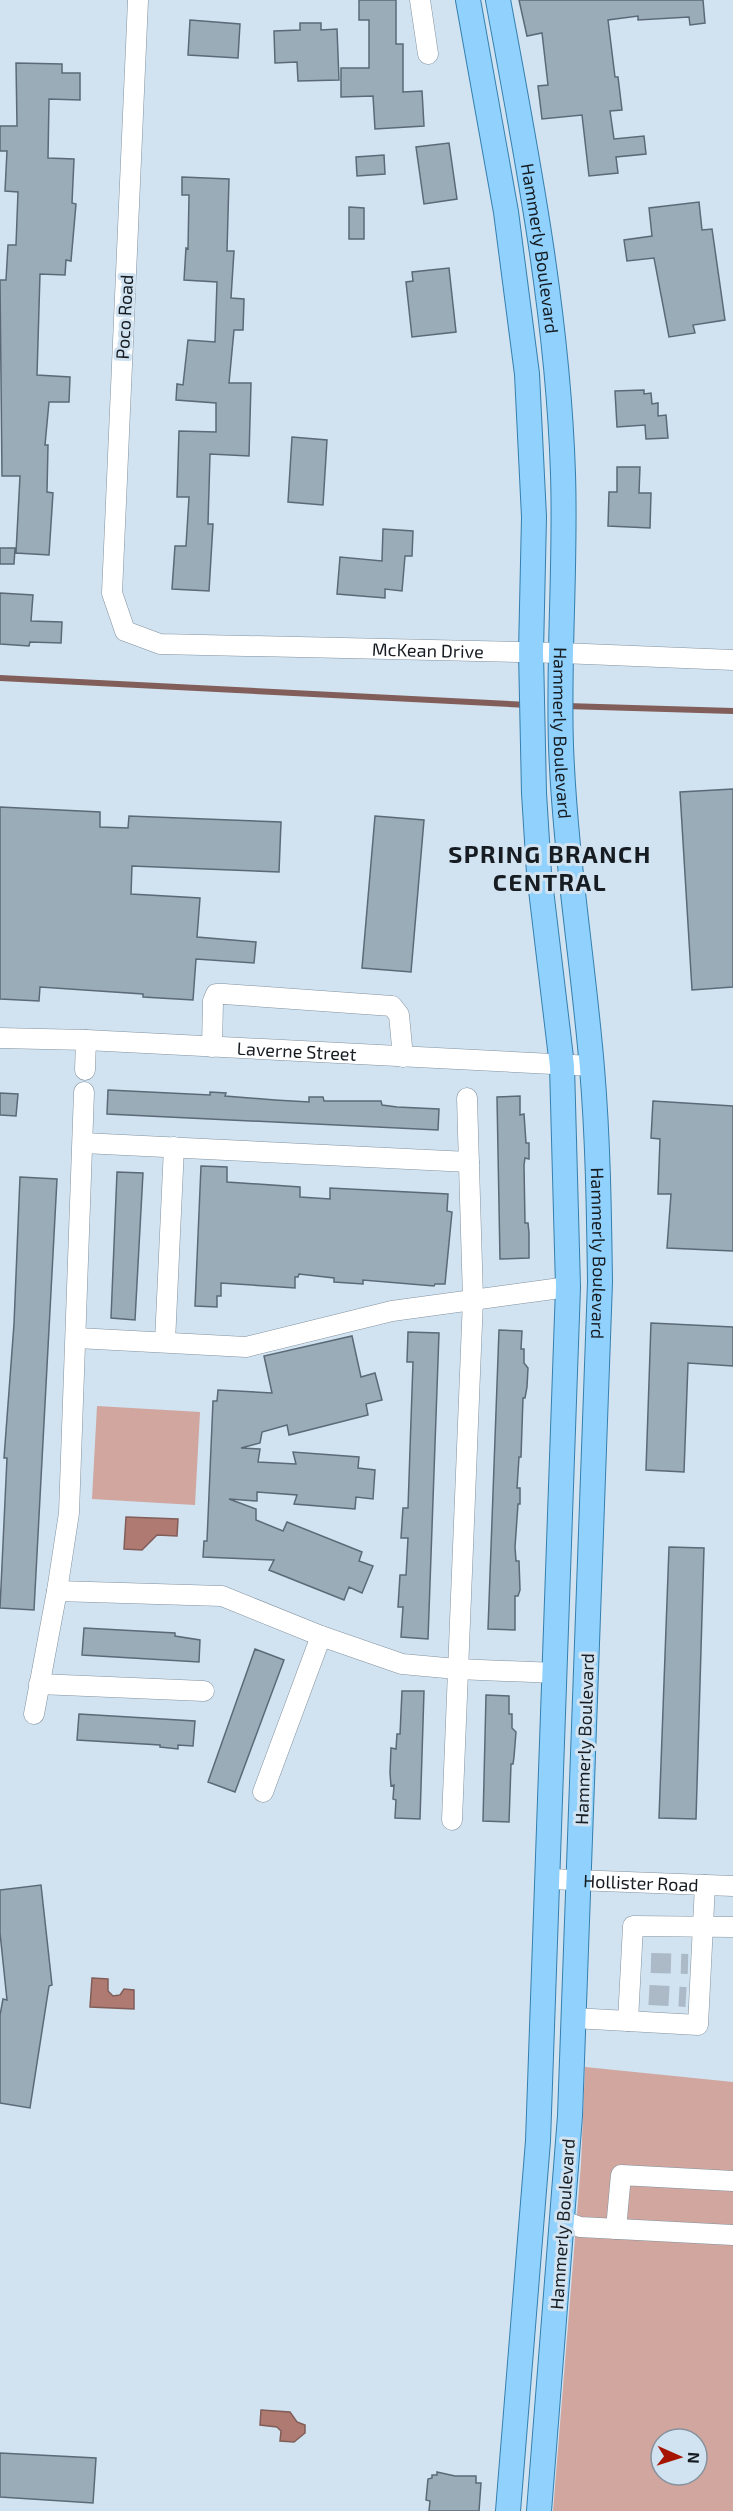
<svg xmlns="http://www.w3.org/2000/svg" width="733" height="2511" font-family="'Exo 2',sans-serif">
<style>
.green{fill:#d0a69e;fill-rule:evenodd}
.water{fill:#af7a71;stroke:#815e59;stroke-width:1.5}
.lines{fill:none;stroke-linecap:round;stroke-linejoin:round}
.stream{stroke:#815e59;stroke-width:6}
.building{fill:#9bacb9;stroke:#5b6a76;stroke-width:1.5}
.minor-tunnel{stroke:#acbac7;stroke-width:20;stroke-dasharray:20 10;stroke-linecap:butt}
.minor-casing{stroke:#82929f;stroke-width:21}
.major-casing{stroke:#357faf;stroke-width:26}
.minor{stroke:#fff;stroke-width:20}
.major{stroke:#90d2fd;stroke-width:24}
.labels{text-anchor:middle;dominant-baseline:central;stroke-width:6;stroke-linejoin:round;paint-order:stroke}
.street-label{font-size:18px;fill:#161c21;stroke:#d1e2f0}
.district-label{font-size:24px;font-weight:bold;letter-spacing:1.5px;fill:#161c21;stroke:#d1e2f0}
</style>
<rect width="100%" height="100%" fill="#d1e2f0"/>
<path class="green" d="M97,1406L200,1412L195,1505L92,1499Z
M585,2067L733,2082V2511H553L581,2164ZM661,2439H697V2475H661Z"/>
<path class="water" d="M126,1517L178,1519L177,1536L157,1535L142,1550L124,1549Z
M92,1978L108,1979V1991L113,1996L120,1995L124,1989L134,1990V2009L90,2007Z
M261,2410L290,2412L297,2422L305,2425V2433L294,2442L280,2441L281,2431L277,2427L260,2425Z"/>
<g class="lines">
<path class="stream" d="M0,678L529,705
M566,706L733,711"/>
</g>
<path class="building" d="M359,0H396V44H403V92L422,91L424,126L375,129L373,96L341,97V68H369V20H359Z
M519,0H703L705,23L690,25L689,17L638,20V16L608,20L615,77H618L622,110L610,111L614,139L644,136L646,154L616,157L618,173L589,176L582,115L542,119L538,86L548,85L542,33L527,36Z
M190,20L240,24L238,58L188,55Z
M300,23H321V30L337,29L339,80L298,81L297,62L275,63L274,31L300,30Z
M16,63L62,64V73H80V100L49,99L48,158L74,159L72,203L76,204L71,261L66,260L65,275L40,274L37,375L70,377L69,402H49L45,445H48L47,492L53,493L49,555L16,553L20,476H2L0,280H6L8,245H16L18,192L5,191L7,151H0V126H17Z
M449,143L457,199L424,204L416,147Z
M384,155L385,174L357,176L356,157Z
M182,177L229,179L227,251H234L231,298L244,299L243,330H234L229,383H251L249,456L210,454L208,524H213L209,591L172,589L175,546H186L189,497H177L179,431L216,432V403L176,400L177,384L183,385L188,340L215,342L217,282L184,280L186,248L188,249L189,195H182Z
M699,202L702,230L712,229L725,320L693,325L695,333L669,337L654,258L627,261L624,240L652,236L649,208Z
M349,207L364,208V239H349Z
M449,268L456,332L412,337L406,282L413,281L412,272Z
M644,390V394L651,393L652,404L658,403V416L666,415L668,438L646,439L645,425L617,427L615,391Z
M292,437L327,440L323,505L288,502Z
M617,467H640L639,493H651L650,528L608,526L609,492H617Z
M383,529L413,531L412,556H405L402,591L385,589V598L337,594L340,557L382,561Z
M0,548H15L14,564H0Z
M0,593L33,595L31,621L62,622L61,643L30,642L29,646L0,644Z
M733,789V987L692,990L680,792Z
M0,807L100,812V827L128,828L129,816L281,822L279,872L132,866L131,894L200,898L197,937L256,942L254,963L196,959L193,1000L143,997V994L40,987L39,1001L0,999Z
M375,816L424,820L411,972L362,968Z
M108,1090L210,1095V1092L226,1093L225,1096L275,1100L309,1102V1097H323L324,1101H381L382,1105L397,1107L439,1109L438,1130L107,1114Z
M0,1093L18,1094L16,1116L0,1115Z
M520,1096V1115L524,1114L526,1143H529V1159L525,1158L524,1165L525,1223H528L529,1233V1258L500,1259L497,1097Z
M653,1101L733,1106V1251L667,1248L671,1194H658L660,1139L651,1138Z
M201,1166L227,1167V1182L300,1187V1197L330,1199V1188L448,1194L447,1211L452,1212L445,1284H435L434,1286L363,1280V1284L334,1282V1278L299,1274L298,1277H295V1288L221,1283V1296H217V1307L195,1306Z
M117,1172L143,1173L135,1320L111,1318Z
M20,1177L57,1179L34,1610L0,1608L7,1458H4L14,1324Z
M651,1323L733,1327V1366L688,1363L684,1472L646,1470Z
M499,1330L522,1331L521,1349H524V1363L528,1368L527,1387L525,1398H523L521,1457H519L517,1488H520V1504H518L515,1547L516,1561H519L520,1590L518,1596H515V1630L488,1629Z
M408,1332L439,1333L428,1639L401,1637L403,1607H398L400,1575H406L408,1538H401L403,1508H408L413,1362H407Z
M352,1336L361,1377L375,1373L382,1400L366,1404L368,1415L289,1435L287,1425L262,1432L260,1443L241,1448L260,1449L258,1462L296,1464L293,1452L359,1457L358,1468L375,1470L373,1499L356,1497L355,1509L294,1504L297,1495L257,1492V1501L229,1499L256,1509V1520L283,1531L287,1522L362,1552L359,1561L373,1566L362,1593L349,1587L344,1600L269,1570L274,1560L203,1557L204,1541H207L213,1401H217L218,1390L272,1393L264,1356Z
M669,1547L704,1548L696,1819L659,1818Z
M84,1628L175,1633V1636L200,1640L199,1662L82,1655Z
M255,1649L284,1660L235,1792L208,1782Z
M402,1691H424L420,1819L395,1818L396,1800L393,1799L394,1785L391,1786L390,1773L391,1748L396,1749L397,1734H400Z
M486,1695L509,1696V1714H512V1728L516,1732L514,1757L513,1764H511L509,1822L483,1821Z
M79,1714L195,1721L193,1746L178,1745V1749L160,1747V1745L77,1740Z
M41,1885L52,1985L49,1986L30,2108L0,2103V2015L3,1999L7,2000L0,1933V1890Z
M0,2453L96,2458L93,2503L0,2497Z
M437,2472L455,2476H476V2483H481L479,2511H429L430,2501L426,2500L428,2479L432,2478V2475H437Z"/>
<g class="lines">
<path class="minor-tunnel" d="M651,1963L688,1964
M649,1995L686,1997"/>
<g class="minor-casing">
<g id="minor">
<path id="s1" d="M138,0L112,593L125,631L160,644L561,653L733,660"/>
<path d="M420,0L428,54"/>
<path id="s2" d="M0,1038L86,1040L592,1066"/>
<path d="M212,1047L213,1001L216,994H224L392,1006L399,1015L403,1057"/>
<path d="M85,1070L86,1040"/>
<path d="M83,1143L469,1162"/>
<path d="M77,1338L246,1347L392,1311L568,1287"/>
<path d="M165,1342L174,1147"/>
<path d="M57,1591L222,1596L321,1636L402,1664L457,1669L556,1673"/>
<path d="M39,1684L204,1691"/>
<path d="M34,1714L57,1591L69,1513L84,1092"/>
<path d="M263,1792L321,1636"/>
<path d="M452,1820L473,1299L467,1098"/>
<path id="s3" d="M549,1879L733,1886"/>
<path d="M574,2018L698,2025L705,1885"/>
<path d="M628,2021L633,1926L733,1927"/>
<path d="M564,2221L580,2227L733,2235"/>
<path d="M616,2229L621,2175L733,2181"/>
</g>
</g>
<g class="major-casing">
<g id="major">
<path d="M468,0L506,212L527,374L534,517L531,652L534,793L539,873L562,1066L568,1287L538,2141L508,2511"/>
<path id="s4" d="M498,0C527,157 558,314 563,474C566,565 558,655 561,746C565,854 583,961 592,1068C598,1139 599,1211 600,1282L570,2116L539,2511"/>
</g>
</g>
<use href="#minor" class="minor"/>
<use href="#major" class="major"/>
</g>
<g class="labels">
<g class="street-label">
<text stroke="none"><textPath href="#s4" startOffset="252">Hammerly Boulevard</textPath></text>
<text transform="translate(124 317) rotate(-87)">Poco Road</text>
<text stroke="none"><textPath href="#s1" startOffset="939">McKean Drive</textPath></text>
<text stroke="none"><textPath href="#s4" startOffset="738">Hammerly Boulevard</textPath></text>
<text stroke="none"><textPath href="#s2" startOffset="297">Laverne Street</textPath></text>
<text stroke="none"><textPath href="#s4" startOffset="1260">Hammerly Boulevard</textPath></text>
<text transform="translate(584 1739) rotate(-88)">Hammerly Boulevard</text>
<text stroke="none"><textPath href="#s3" startOffset="92">Hollister Road</textPath></text>
<text transform="translate(562 2224) rotate(-86)">Hammerly Boulevard</text>
</g>
<g class="district-label">
<text x="550" y="853">SPRING BRANCH<tspan x="550" dy="28">CENTRAL</tspan></text>
</g>
</g>
<g transform="translate(679 2457) rotate(93)"><circle r="28" fill="#d1e2f0" stroke="#86939d" stroke-width="1.5"/>
<path d="M0-4.5L10 22L0 15L-10 22Z" fill="#a61401"/>
<text y="-9" font-size="16" font-weight="bold" text-anchor="middle" fill="#161c21">N</text>
</g>
</svg>
